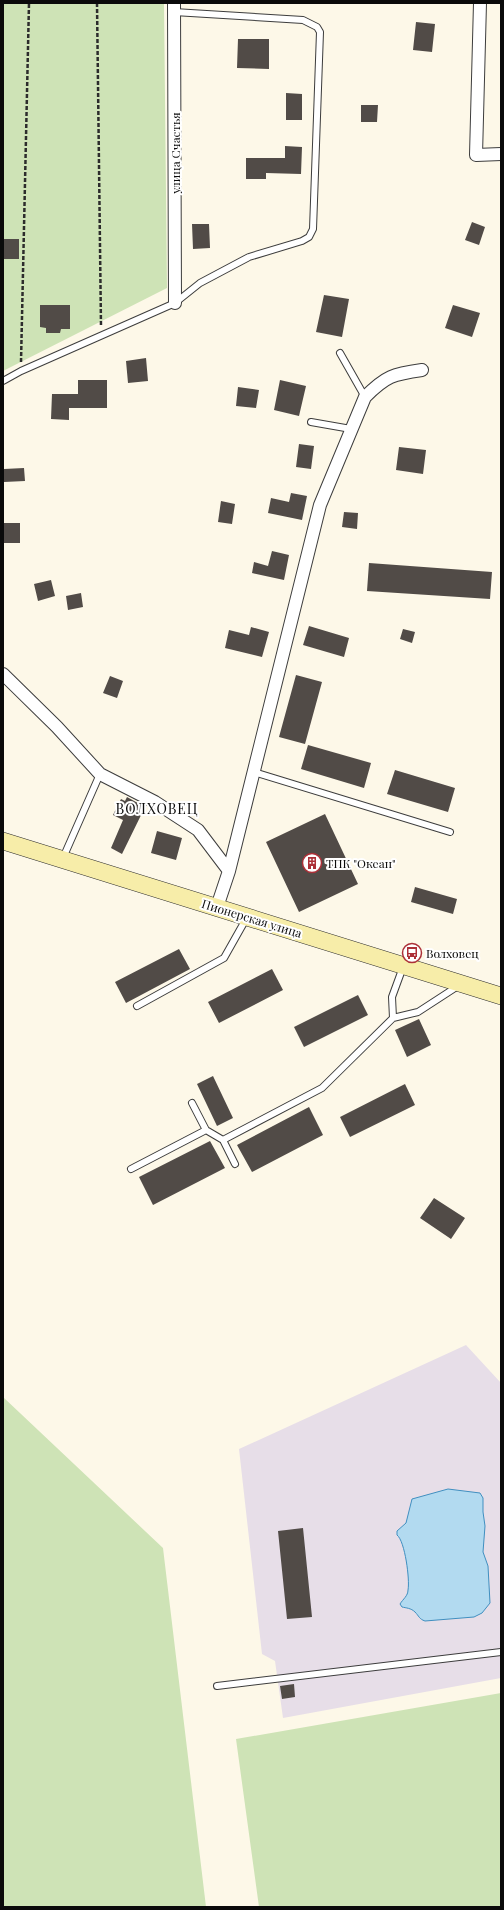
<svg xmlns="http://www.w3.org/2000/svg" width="504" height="1910" font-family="'Playfair Display',serif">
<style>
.industrial{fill:#e7dee8}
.green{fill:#cee3b6}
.water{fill:#b2daf0;stroke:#408fc0}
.building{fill:#514b47}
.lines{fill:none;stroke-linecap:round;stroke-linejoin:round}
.lane-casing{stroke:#3d3d3d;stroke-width:8}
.street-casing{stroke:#3d3d3d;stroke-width:14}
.secondary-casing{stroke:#2c2c2c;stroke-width:18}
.path{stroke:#2c2c2c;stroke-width:2.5;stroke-dasharray:4 2;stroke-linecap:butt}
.lane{stroke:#fff;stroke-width:6}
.street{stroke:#fff;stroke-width:12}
.secondary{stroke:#f7eda9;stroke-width:17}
.labels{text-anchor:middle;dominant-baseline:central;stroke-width:4;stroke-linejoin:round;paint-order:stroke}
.street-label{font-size:12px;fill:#0a0a0a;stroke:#fff}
.poi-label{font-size:12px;fill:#0a0a0a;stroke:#fff;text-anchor:start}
.quarter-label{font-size:14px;letter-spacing:1px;fill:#0a0a0a;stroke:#fff}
</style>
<rect width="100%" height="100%" fill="#fdf8e8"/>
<path class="industrial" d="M466,1345L501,1383V1678L283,1718L275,1661L262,1654L239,1449Z"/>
<path class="green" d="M3,3H164L167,288L3,371Z
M3,1397L163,1548L206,1907H3Z
M501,1693V1907H259L236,1739Z"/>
<path class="water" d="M448,1489L480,1493L483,1498V1512L485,1526L483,1552L488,1566L490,1603L482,1613L474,1617L425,1621C419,1619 419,1616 415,1612C411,1608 406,1608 402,1607L400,1604C403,1599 408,1596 408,1590C410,1580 405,1541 397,1535V1531L406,1523L412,1499Z"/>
<path class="building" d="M416,22L435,24L432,52L413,50Z
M238,39H269V69L237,68Z
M286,93L302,94V120H286Z
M361,105H378L377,122H361Z
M285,146L302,147L301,174L266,173V179H246V158H285Z
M472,222L485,227L479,245L465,240Z
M192,224H209L210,248L193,249Z
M3,239H19V259H3Z
M324,295L349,299L342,337L316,332Z
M40,305H70V329H61L60,333H46V328L40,327Z
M453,305L480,313L472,337L445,328Z
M146,358L148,381L128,383L126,361Z
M78,380H107V408H69V420L51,419L52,394H78Z
M280,380L306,386L299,416L274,410Z
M238,387L259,390L256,408L236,406Z
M299,444L314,446L311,469L296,467Z
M399,447L426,450L423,474L396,470Z
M24,468L25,481L4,482V469Z
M291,493L307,496L302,520L268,513L271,498L289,502Z
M221,501L235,504L232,524L218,522Z
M344,512L358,513L357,529L342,527Z
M3,523H20V543H3Z
M272,551L289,555L284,580L252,573L254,562L268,566Z
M369,563L492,572L490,599L367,591Z
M51,580L55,596L38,601L34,584Z
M81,593L83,607L68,610L66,596Z
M309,626L349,638L344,657L303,645Z
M251,627L269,632L262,657L225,648L229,630L249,635Z
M403,629L415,632L412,643L400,639Z
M296,675L322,682L305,744L279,737Z
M110,676L123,681L117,698L103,693Z
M308,745L371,763L364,788L301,769Z
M395,770L455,788L448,812L387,794Z
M127,797L145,807L122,854L111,848L123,820L113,815L121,799L125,801Z
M325,814L358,884L299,912L266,842Z
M157,831L182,838L176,860L151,853Z
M415,887L457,899L453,914L411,902Z
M179,949L190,969L126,1003L115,982Z
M272,969L283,990L219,1023L208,1002Z
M358,995L368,1015L304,1047L294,1027Z
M419,1019L431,1045L407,1057L395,1030Z
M213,1076L233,1118L217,1126L197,1084Z
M405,1084L415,1105L350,1137L340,1117Z
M309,1107L323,1135L252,1172L237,1145Z
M210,1141L225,1168L153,1205L139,1177Z
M434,1198L465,1218L451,1239L420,1218Z
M303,1528L312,1617L287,1619L278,1531Z
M294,1684L295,1697L282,1699L280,1686Z"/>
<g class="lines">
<g class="lane-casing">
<path id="lane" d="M340,353L365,397
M3,381L21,371L175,303L200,283L249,257L302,241L309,237L313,229L320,32L317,27L303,20L174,12
M311,422L351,429
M254,772L450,832
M63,858L100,774
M403,967L392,997L393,1018L418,1012L458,986
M137,1006L224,958L246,919
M192,1103L206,1130
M223,1140L235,1164
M131,1169L206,1130L223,1140L322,1088L393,1018
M217,1686L501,1652"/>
</g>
<g class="street-casing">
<path id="street" d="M174,3L175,303
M480,3L476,155L501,154
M3,674L57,727L100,774L155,802L198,830L229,871
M217,907L229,871L320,505L365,397C386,376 393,374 422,370"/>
</g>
<g class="secondary-casing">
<path id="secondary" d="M3,841L501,996"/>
</g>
<path class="path" d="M97,3L101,327
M21,362L29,3"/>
<use href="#lane" class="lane"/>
<use href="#street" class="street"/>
<use href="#secondary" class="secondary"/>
</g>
<defs>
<g id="building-ring" transform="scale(1)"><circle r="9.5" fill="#fff" stroke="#ac3038" stroke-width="1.5"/><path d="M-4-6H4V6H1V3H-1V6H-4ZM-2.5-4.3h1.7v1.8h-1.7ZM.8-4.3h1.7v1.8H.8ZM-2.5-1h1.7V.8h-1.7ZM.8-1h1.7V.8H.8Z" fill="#ac3038"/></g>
<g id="bus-ring" transform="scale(1)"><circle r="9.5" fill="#fff" stroke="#ac3038" stroke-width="1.5"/><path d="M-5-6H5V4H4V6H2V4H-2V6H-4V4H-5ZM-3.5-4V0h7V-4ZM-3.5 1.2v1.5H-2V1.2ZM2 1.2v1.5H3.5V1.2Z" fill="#ac3038"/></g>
</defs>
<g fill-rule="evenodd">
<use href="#building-ring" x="312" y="863"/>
<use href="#bus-ring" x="412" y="953"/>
</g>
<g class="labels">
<g class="street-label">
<text transform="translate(175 153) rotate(-90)">улица Счастья</text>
<text transform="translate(252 918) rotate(17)">Пионерская улица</text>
</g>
<g class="poi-label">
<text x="326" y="863">ТПК "Океан"</text>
<text x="426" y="953">Волховец</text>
</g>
<g class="quarter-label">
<text x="157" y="808">ВОЛХОВЕЦ</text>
</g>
</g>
<rect width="504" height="1910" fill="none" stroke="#0a0a0a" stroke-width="8"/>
</svg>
